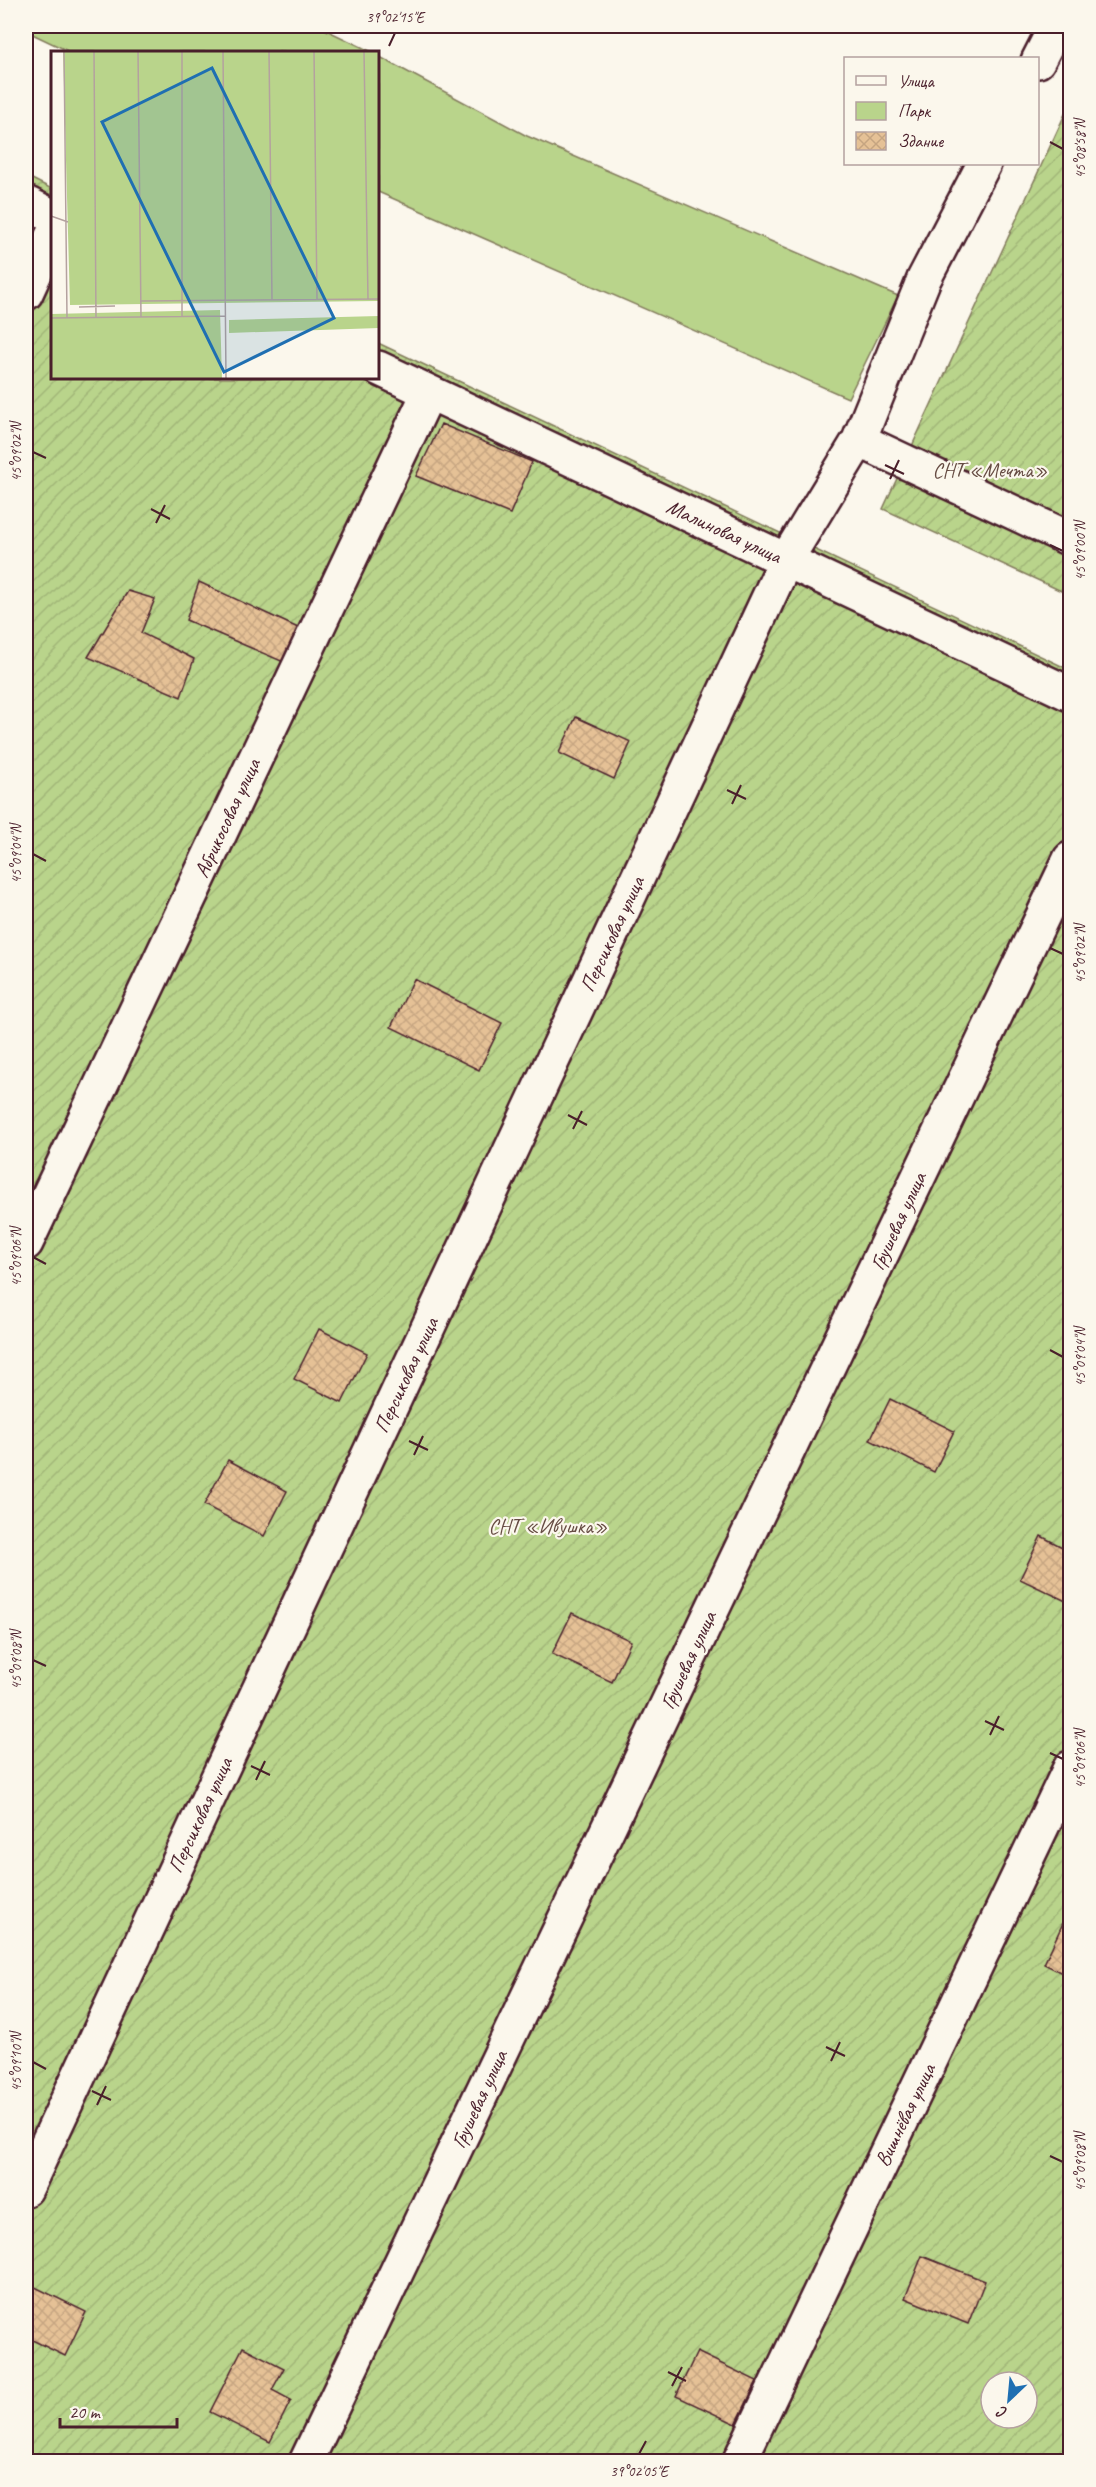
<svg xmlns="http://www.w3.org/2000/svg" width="1096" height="2487" font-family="Caveat,sans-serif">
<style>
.park{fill:#b9d48b;stroke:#827a5b;stroke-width:1.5}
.garden{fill:url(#garden-furrows);stroke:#827a5b;stroke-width:1.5;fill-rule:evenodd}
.building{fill:url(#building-cross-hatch);stroke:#4a1f2b;stroke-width:1.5}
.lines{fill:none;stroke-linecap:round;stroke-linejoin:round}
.minor-casing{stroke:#4a1f2b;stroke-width:38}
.minor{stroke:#fbf7ec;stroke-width:33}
.ticks{fill:none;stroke:#4a1f2b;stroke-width:2}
.labels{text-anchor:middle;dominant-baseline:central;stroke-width:4.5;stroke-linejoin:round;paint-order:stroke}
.park-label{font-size:21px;fill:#664c43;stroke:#fbf7ec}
.street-label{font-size:21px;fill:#4a1f2b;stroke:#fbf7ec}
.inset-road{fill:none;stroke:#b4a19f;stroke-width:1.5}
.view{fill:#1f6fb2;fill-opacity:0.15;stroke:#1f6fb2;stroke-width:3}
.inset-edge{fill:none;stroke:#4a1f2b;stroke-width:3}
.neatline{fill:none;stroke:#4a1f2b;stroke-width:2}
.ticks-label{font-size:15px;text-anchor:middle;fill:#4a1f2b}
</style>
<defs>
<pattern id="garden-furrows" width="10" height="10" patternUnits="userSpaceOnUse" patternTransform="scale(1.5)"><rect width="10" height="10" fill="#b9d48b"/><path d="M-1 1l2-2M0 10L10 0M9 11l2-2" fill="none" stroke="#a1b678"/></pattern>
<pattern id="building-cross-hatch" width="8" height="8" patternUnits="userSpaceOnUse" patternTransform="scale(1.5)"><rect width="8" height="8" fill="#e5c196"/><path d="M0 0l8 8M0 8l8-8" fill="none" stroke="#c6a581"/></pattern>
</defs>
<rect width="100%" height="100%" fill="#fbf7ec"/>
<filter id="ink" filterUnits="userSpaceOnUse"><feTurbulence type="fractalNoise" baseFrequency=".0167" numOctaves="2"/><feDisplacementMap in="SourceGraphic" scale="12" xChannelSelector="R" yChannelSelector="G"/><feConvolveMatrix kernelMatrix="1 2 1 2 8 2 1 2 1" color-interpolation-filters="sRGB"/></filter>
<g filter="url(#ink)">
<path class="park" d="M26,26H318L372,52H70L26,31Z
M378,56L527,136L898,296L848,398L378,192Z"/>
<path class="garden" d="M1070,103V595L883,509Z
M26,176L52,189V378H378V343L1070,670V2461H26ZM991,2382H1027V2418H991Z"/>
<path class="building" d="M441,424L532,462L510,514L416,476Z
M199,582L298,628L286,663L186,620Z
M128,591L155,599L141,633L194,659L181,697L88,657Z
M576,717L631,742L614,779L559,753Z
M414,979L502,1023L479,1070L391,1027Z
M319,1329L367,1353L342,1403L294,1379Z
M890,1399L954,1431L934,1472L870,1440Z
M228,1460L287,1491L264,1536L204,1505Z
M1041,1536L1070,1551V1603L1020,1579Z
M572,1613L631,1641L612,1682L552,1654Z
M1070,1908V1977L1044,1964Z
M922,2256L985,2281L968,2324L905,2298Z
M31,2285L86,2312L65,2356L26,2337V2295Z
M243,2347L284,2368L272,2390L291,2400L270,2442L210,2412Z
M697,2352L757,2381L736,2424L676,2396Z"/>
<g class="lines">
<g class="minor-casing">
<path id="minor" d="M1038,61L1056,26
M26,203L52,216
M26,293L52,236
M378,368L1070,694
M859,440L1070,539
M26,1243L429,392
M26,2189L786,560L859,440L924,279L984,164
M306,2462L1070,859
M739,2462L1070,1768"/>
</g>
<use href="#minor" class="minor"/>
</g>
</g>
<path class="ticks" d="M389,46L395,33M1050,142L1063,149M33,452L46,458M885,465L904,474M890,479L899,460M151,509L170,519M156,523L165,505M1050,545L1063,551M727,790L746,799M732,804L741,785M33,854L46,861M1050,948L1063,954M568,1115L587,1125M573,1129L582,1111M33,1257L46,1264M1050,1350L1063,1357M409,1441L428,1450M414,1455L423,1436M33,1660L46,1666M985,1721L1004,1730M990,1735L999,1716M1050,1753L1063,1759M251,1766L270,1775M256,1780L265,1761M826,2047L845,2056M831,2061L840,2042M33,2062L46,2069M92,2091L111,2100M97,2105L106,2086M1050,2156L1063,2162M668,2372L686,2381M672,2386L682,2367M639,2454L646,2441"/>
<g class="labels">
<g class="park-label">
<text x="990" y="470">СНТ «Мечта»</text>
<text x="548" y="1526">СНТ «Ивушка»</text>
</g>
<g class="street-label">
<text transform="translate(724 531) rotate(25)">Малиновая улица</text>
<text transform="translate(227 818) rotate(-65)">Абрикосовая улица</text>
<text transform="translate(612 934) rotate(-65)">Персиковая улица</text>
<text transform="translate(898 1221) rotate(-65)">Грушевая улица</text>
<text transform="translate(406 1375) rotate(-65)">Персиковая улица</text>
<text transform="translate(688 1660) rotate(-65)">Грушевая улица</text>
<text transform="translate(200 1815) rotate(-65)">Персиковая улица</text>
<text transform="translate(479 2099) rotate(-65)">Грушевая улица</text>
<text transform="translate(905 2115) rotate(-64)">Вишнёвая улица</text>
</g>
</g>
<g transform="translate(51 51)">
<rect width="328" height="328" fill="#fbf7ec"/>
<path d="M328,265V277L178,282V269Z" fill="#b9d48b"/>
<path d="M12,0H328V250L19,254ZM169,259L171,328H0V263Z" fill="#b9d48b"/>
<path class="inset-road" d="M13,0L16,267M43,0L45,267M87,0L90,266M172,0L175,328M218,0L221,249M263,0L266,248M313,0L317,248M0,165L17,171M89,250L329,248M28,256L64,255M131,266V0M0,267L175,265"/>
<path class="view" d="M161,17L283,267L173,321L51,71Z"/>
<rect width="328" height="328" class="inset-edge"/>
</g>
<rect width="1096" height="2487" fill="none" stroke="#fbf7ec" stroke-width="66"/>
<rect x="844" y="57" width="195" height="108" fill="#fbf7ec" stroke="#b4a19f" stroke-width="1.5"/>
<rect x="856" y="76" width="30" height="9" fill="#fbf7ec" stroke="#b4a19f" stroke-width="1.5"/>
<text x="898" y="87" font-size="18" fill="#4a1f2b">Улица</text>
<rect x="856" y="102" width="30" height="18" fill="#b9d48b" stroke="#b4a19f" stroke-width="1.5"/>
<text x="898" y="117" font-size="18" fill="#4a1f2b">Парк</text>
<rect x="856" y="132" width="30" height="18" fill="url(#building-cross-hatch)" stroke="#b4a19f" stroke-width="1.5"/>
<text x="898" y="147" font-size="18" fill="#4a1f2b">Здание</text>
<g transform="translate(1009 2400) rotate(206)"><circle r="28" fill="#fbf7ec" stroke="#b4a19f" stroke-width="1.5"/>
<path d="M0-4.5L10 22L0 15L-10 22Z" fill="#1f6fb2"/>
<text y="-9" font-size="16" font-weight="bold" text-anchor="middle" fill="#4a1f2b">С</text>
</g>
<path d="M60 2418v9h117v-9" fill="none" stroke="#4a1f2b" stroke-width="3"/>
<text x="69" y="2418" font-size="18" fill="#4a1f2b" stroke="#fbf7ec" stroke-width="4.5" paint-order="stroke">20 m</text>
<rect x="33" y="33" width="1030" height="2421" class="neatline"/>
<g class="ticks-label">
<text x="395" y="22">39°02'15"E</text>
<text transform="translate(1080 149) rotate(-90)" y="5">45°08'58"N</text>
<text transform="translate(16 452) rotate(-90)" y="5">45°09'02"N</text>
<text transform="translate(1080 551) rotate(-90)" y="5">45°09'00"N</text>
<text transform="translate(16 854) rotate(-90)" y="5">45°09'04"N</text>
<text transform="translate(1080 954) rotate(-90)" y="5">45°09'02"N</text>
<text transform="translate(16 1257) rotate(-90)" y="5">45°09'06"N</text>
<text transform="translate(1080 1357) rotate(-90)" y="5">45°09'04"N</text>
<text transform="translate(16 1660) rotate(-90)" y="5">45°09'08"N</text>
<text transform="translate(1080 1759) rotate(-90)" y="5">45°09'06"N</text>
<text transform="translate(16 2062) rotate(-90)" y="5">45°09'10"N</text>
<text transform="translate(1080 2162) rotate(-90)" y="5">45°09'08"N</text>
<text x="639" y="2476">39°02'05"E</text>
</g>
</svg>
